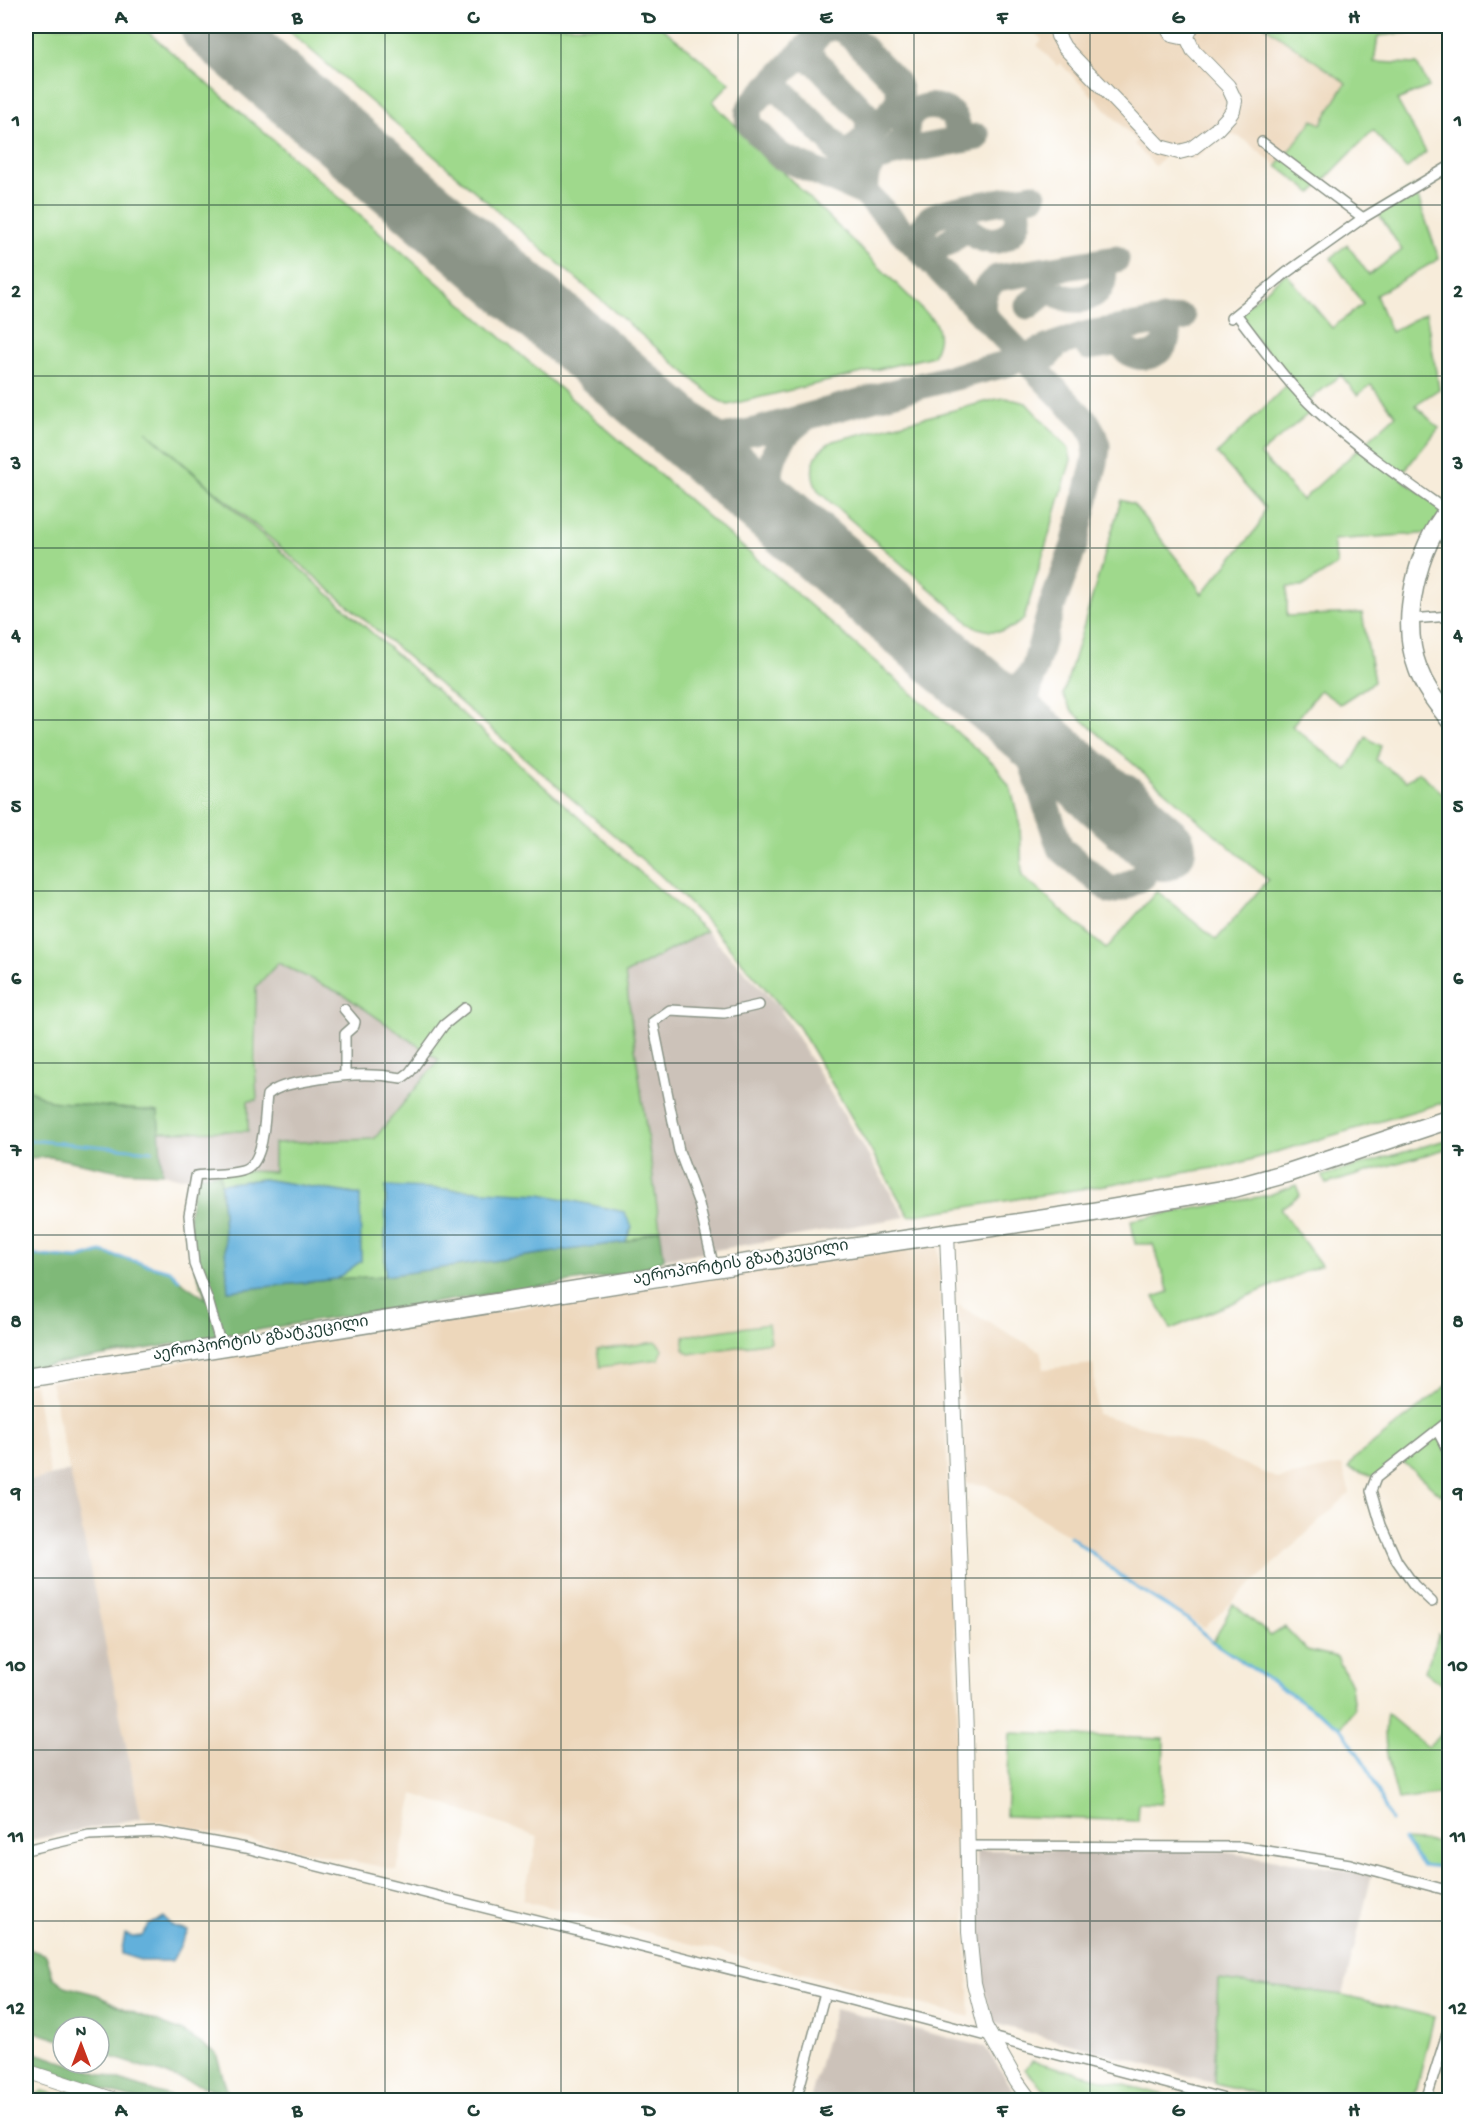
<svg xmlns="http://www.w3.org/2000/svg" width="1475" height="2126" font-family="'Gochi Hand','Noto Sans Georgian',sans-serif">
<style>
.built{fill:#edd7bb}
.industrial{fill:#ccc2b9}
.green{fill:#9fd98c;stroke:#5f8b60;stroke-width:1.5;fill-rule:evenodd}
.forest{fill:#7fb978;stroke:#4f7b56;stroke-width:1.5}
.water{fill:#62b0db;stroke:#407688;stroke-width:1.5}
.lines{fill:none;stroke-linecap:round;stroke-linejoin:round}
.stream{stroke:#62b0db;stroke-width:3}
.taxiway{stroke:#8b9487;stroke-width:27}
.runway{stroke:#8b9487;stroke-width:66}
.street-casing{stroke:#8b9487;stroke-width:12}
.secondary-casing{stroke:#8b9487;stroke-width:16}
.highway-casing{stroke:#8b9487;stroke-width:21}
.street{stroke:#fff;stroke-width:9}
.secondary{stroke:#fff;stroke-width:14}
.highway{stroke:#fff;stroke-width:18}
.grid{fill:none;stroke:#1f3d34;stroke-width:1.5;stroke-opacity:0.55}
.labels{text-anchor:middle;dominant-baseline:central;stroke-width:4.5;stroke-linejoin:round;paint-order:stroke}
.street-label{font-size:16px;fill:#1f3d34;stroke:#fff}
.neatline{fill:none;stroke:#1f3d34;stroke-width:2}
.grid-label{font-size:20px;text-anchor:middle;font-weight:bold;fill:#1f3d34}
</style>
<rect width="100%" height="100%" fill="#fff"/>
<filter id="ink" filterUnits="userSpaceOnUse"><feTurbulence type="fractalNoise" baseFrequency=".0167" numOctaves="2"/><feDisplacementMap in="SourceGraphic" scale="12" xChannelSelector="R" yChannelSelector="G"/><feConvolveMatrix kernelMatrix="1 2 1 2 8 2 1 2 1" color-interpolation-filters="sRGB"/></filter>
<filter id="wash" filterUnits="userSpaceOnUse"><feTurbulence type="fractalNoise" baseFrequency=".008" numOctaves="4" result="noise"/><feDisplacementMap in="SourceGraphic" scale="24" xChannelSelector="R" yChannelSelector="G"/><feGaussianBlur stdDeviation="1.35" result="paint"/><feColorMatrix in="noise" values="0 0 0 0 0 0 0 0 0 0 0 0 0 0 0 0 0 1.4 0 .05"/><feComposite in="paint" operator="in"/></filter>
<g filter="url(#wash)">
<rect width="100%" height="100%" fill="#f7ecda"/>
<path class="built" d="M1028,26H1265L1346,83L1321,124L1313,121L1277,166L1242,138L1229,134L1224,136L1194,159L1167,154L1155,166L1134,144L1137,141L1060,63L1057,66L1037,45L1042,40Z
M938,1242L970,2017L523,1900L538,1837L414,1794L397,1870L141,1818L51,1382Z
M958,1305L1040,1351L1044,1369L1093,1364L1097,1414L1175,1435L1279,1479L1342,1465L1350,1493L1204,1628L1131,1584L1070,1536L986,1485L966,1483Z
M35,1383L50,1476L26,1482V1385Z"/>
<path class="industrial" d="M706,931L779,1007L905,1217L664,1259L625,974Z
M277,963L344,995L439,1060L374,1139L274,1143V1172L245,1171L180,1178L162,1173L159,1132L248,1130V1100H257L256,987Z
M70,1471L141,1818L26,1841V1482Z
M977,1850L1217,1851L1372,1874L1343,1995L1218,1980L1214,2083L993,2023L983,1982L977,1923Z
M835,2009L985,2047L1020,2100H810Z"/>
<path class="green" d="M26,26H141L996,766L1011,789L1020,825L1022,876L1106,949L1157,891L1216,940L1268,880L1072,711L1063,695L1121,500L1133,504L1189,574L1202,594L1258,527L1265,508L1217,454L1290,382L1237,315L1286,273L1332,328L1363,304L1331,258L1347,244L1369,275L1402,250L1376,210L1414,186L1439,259L1376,295L1391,332L1426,313L1439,389L1415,405L1439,428L1399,477L1447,511L1432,533L1333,540L1337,565L1302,587H1287V616L1362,613L1374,682L1340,704L1320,690L1292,726L1347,770L1366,737L1381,746L1376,760L1406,781L1419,772L1449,799V1101L1233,1165L909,1216L799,1027L702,916L660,875L146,431L706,931L625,974L660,1229L625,1242L632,1227L386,1186L385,1276L336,1279L361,1261L359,1195L263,1179L221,1184L220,1173L245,1171L274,1172V1143L374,1139L439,1060L344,995L278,963L256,987L255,1061L257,1100L248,1101V1131L159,1132L158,1112L50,1101L26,1088ZM1341,375L1357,395L1371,385L1396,415L1302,500L1260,454L1314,409L1308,401Z
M283,26H660L730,83L713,101L720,110L934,321C941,335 939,342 933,356L728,405L716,399Z
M1265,26H1437V29L1378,36L1374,62L1417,64L1429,87L1397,100L1426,152L1406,169L1373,130L1312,193L1277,166L1313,120L1321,124L1346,83Z
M1006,398L1026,403L1069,449L1071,460L1024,619L1013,627L1001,631H990L974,627L819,492C807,473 812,451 833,441L997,399Z
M1449,1139V1148L1326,1184L1322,1176Z
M1296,1185L1300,1195L1280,1209L1321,1265L1171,1329L1154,1297L1169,1292L1153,1244H1135L1131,1220L1269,1195Z
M768,1324L771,1342L689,1354L684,1350V1336Z
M656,1342L663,1349L659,1359L600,1367L597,1350Z
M1449,1384V1420L1437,1430C1448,1453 1458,1471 1441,1495L1400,1459L1376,1478L1348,1468L1355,1458Z
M1233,1604L1271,1636L1285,1627L1307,1650L1337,1657L1351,1685L1354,1709L1341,1728L1213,1642Z
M1439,1634L1449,1643V1690L1425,1671Z
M1387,1714L1428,1748L1449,1722V1784L1441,1794L1398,1800C1391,1771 1381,1745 1387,1714Z
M1010,1733L1164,1739L1162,1804L1139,1803L1138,1821L1006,1816Z
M1404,1840L1449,1843V1868L1422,1865Z
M1218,1980L1343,1995L1434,2017L1414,2100H1285L1214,2083Z
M1032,2061L1183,2100H1054L1025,2069Z
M43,2091L73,2100H26Z"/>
<path class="forest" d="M26,1088L50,1101L158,1112L162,1173L119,1171L51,1157L26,1158Z
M220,1173L228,1291L336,1279L385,1276L625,1242L660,1229L664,1259L636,1272L294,1324L26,1369V1251L31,1255L78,1259L101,1252L170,1271L179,1280L206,1299L194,1264L189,1215L196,1176Z
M26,1948L46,1955L53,1977L65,1986L98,1995L124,2009L181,2031L216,2053L228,2094L99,2053V2027H63V2041L26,2029Z
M26,2050L182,2100H139L77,2082L26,2063Z"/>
<path class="water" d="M263,1179L360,1195L361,1261L336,1279L228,1291L221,1184Z
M386,1186L541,1194L624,1212L632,1227L625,1242L385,1276Z
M164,1917L174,1927L188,1931L172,1961H143L121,1954L125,1934L132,1937L142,1936L149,1925Z"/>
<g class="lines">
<path class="stream" d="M26,1141H40L152,1151
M26,1251L31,1255L78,1259L101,1252L170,1271L179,1280
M1070,1536L1131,1584L1187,1619L1213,1642L1341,1728L1368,1769L1391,1821
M1404,1840L1422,1865L1450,1868"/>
<path class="taxiway" d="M794,60L805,58L816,62L866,115L869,120L868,135
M765,91C754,102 743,110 751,126L780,156L865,193C864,177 866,166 879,156L977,137
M884,157L905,138C906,132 906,125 908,120C917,101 947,103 956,121C958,127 959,134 959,140
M848,168L849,154C861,142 892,114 898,101C901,94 899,88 896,82L846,31L835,26L822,31L765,91L772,89L781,91L831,141L865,193L1087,423L1095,437L1097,446L1095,462L1074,546L1052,606L1019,723L1060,848L1111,891L1124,887L1143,876L1157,842L1154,813L1144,800L1127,787L1109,783L1089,784
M944,245L967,228C992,256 1032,232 1013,200
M923,253C920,241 920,228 931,218C941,210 1015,199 1033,196
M1028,306L1050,288C1073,312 1116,295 1100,262
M983,316C981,300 983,288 997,278L1116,259
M1089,347L1121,342C1135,372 1181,351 1163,320
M1047,356L1057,344L1088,334L1182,318
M659,412L684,430L699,435L724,437L755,431L884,395L1006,364L1057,344
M788,523C758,488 767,444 805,418
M960,672C967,678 975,686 983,691C1002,701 1023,688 1032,672"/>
<path class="runway" d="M213,26L1163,848"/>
</g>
</g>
<g filter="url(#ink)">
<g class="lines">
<g class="street-casing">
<path id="street" d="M1262,142L1363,218
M1237,315C1262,347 1286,382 1316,410C1357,448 1402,479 1447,511
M1231,318L1286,273L1363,218L1450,166
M1411,619L1450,616
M344,1009L355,1022L354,1026L345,1034V1074
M714,1268L699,1204L679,1151L653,1022L670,1010L724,1013L759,1005
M221,1346L208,1300L194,1264L189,1215L196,1176C211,1174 228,1175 242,1171C266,1165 264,1116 267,1095C279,1085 292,1084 307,1081C340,1075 368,1072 402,1078L410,1072L444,1025L465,1008
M1437,1430L1450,1455
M1432,1602L1414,1585L1397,1561L1381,1525L1371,1491L1376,1478L1450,1420
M968,1846L1242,1847L1350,1864L1450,1891
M26,1850L89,1835L159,1832L246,1848L825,1993L1229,2100
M796,2100L825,1993
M1426,2100L1450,2024"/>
</g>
<g class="secondary-casing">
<path id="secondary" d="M1056,26L1058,36L1064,47L1160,147L1179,152L1191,149L1217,129L1229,116L1233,110L1235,101L1228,86L1193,50L1186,35
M1168,26V29L1172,35L1181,37L1188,34L1192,26
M947,1233L966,1734L969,1932L974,1983L985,2026L1017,2082L1030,2100
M26,2071L115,2100"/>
</g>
<g class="highway-casing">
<path id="highway" d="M1450,508C1417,548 1399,620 1418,669C1425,689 1437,703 1450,720
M26,1378L714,1268L1093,1212L1234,1188L1288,1173L1450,1119"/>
</g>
<use href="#street" class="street"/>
<use href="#secondary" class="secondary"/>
<use href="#highway" class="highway"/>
</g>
</g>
<path class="grid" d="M209,26V2100M385,26V2100M561,26V2100M738,26V2100M914,26V2100M1090,26V2100M1266,26V2100M26,205H1450M26,376H1450M26,548H1450M26,720H1450M26,891H1450M26,1063H1450M26,1235H1450M26,1406H1450M26,1578H1450M26,1750H1450M26,1921H1450"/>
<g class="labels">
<g class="street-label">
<text transform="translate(741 1264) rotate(-9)">აეროპორტის გზატკეცილი</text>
<text transform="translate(261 1340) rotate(-9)">აეროპორტის გზატკეცილი</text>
</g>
</g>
<rect width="1475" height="2126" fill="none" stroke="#fff" stroke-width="66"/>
<g transform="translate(81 2045)"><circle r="28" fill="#ffffff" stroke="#a5b1ae" stroke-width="1.5"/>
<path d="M0-4.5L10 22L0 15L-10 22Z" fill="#c8321e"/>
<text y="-9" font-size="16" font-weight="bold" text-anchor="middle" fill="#1f3d34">N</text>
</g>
<rect x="33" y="33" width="1409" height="2060" class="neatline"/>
<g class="grid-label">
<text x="121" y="23">A</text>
<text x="297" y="23">B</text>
<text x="473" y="23">C</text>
<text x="649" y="23">D</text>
<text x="826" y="23">E</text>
<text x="1002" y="23">F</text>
<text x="1178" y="23">G</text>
<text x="1354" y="23">H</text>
<text x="16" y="126">1</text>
<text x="1458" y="126">1</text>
<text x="16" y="297">2</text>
<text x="1458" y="297">2</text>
<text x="16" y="469">3</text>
<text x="1458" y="469">3</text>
<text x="16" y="641">4</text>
<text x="1458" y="641">4</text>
<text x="16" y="812">5</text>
<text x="1458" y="812">5</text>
<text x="16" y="984">6</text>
<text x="1458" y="984">6</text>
<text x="16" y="1156">7</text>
<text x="1458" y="1156">7</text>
<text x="16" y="1327">8</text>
<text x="1458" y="1327">8</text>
<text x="16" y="1499">9</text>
<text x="1458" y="1499">9</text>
<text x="16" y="1671">10</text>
<text x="1458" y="1671">10</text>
<text x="16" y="1842">11</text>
<text x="1458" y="1842">11</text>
<text x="16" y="2014">12</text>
<text x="1458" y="2014">12</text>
<text x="121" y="2116">A</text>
<text x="297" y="2116">B</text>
<text x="473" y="2116">C</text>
<text x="649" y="2116">D</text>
<text x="826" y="2116">E</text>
<text x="1002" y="2116">F</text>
<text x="1178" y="2116">G</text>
<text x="1354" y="2116">H</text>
</g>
</svg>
